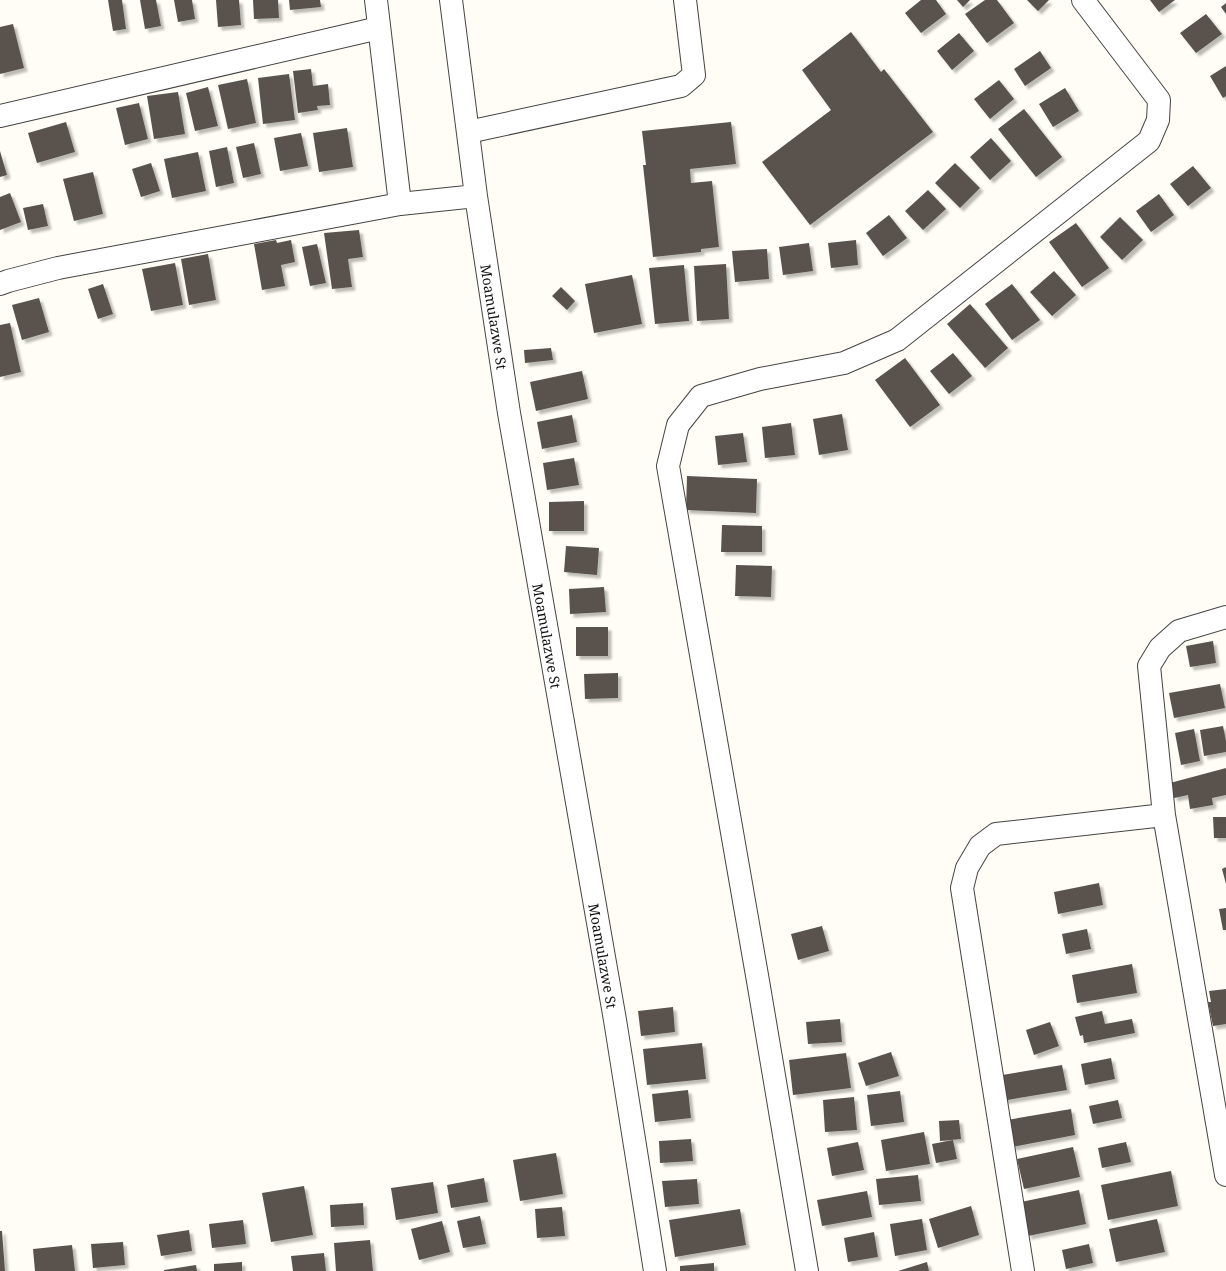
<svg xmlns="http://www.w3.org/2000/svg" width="1226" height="1271" font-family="'Noto Serif',serif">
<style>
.building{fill:#5a524d;filter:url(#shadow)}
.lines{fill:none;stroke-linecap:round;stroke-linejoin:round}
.minor-casing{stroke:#444;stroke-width:24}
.minor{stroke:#fff;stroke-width:22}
.labels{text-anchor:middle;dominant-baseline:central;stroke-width:4;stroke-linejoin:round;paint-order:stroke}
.street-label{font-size:14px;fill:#111;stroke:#fff}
</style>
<defs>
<filter id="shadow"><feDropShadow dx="3.5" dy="3.5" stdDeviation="1" flood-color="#0004"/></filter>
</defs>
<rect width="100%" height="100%" fill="#fffdf5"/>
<path class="building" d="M108,0H122L126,29L113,31Z
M140,0H156L161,26L145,29Z
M174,0H192L195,19L178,22Z
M216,0H239L241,25L218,27Z
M253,0H278L279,18L254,19Z
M289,0H320L321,7L290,10Z
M921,0H936L946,14L921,33L905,13Z
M957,0H970L963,7Z
M985,0H997L1014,23L987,43L965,14Z
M1027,0H1049L1038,11Z
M1150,0H1175L1159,12Z
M1226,3V14L1221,7Z
M1206,14L1222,34L1196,53L1180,33Z
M13,24L24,68L0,74V27Z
M851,32L881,72L884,69L933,132L810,225L762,162L831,110L802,70Z
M959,33L974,51L952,70L937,51Z
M1040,51L1051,68L1025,86L1014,69Z
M1226,66V96L1223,98L1210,76Z
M311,69L313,86L328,84L330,105L317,106L318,110L298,113L293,71Z
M289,74L295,120L263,124L258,78Z
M247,79L256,123L228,129L218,85Z
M999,80L1014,99L990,119L974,99Z
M208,87L218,126L195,131L186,93Z
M1065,88L1079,111L1053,127L1039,104Z
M178,92L185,134L154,139L147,96Z
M139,103L148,139L125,145L116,108Z
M1024,109L1062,157L1036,177L998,129Z
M66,122L75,152L37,163L28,133Z
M731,122L736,164L690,169L691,183L712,181L719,247L701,249V252L653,257L643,165H646L642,131Z
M347,128L353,167L319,172L313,133Z
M301,133L308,166L280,171L274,138Z
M991,138L1011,161L990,180L970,157Z
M254,143L261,174L243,178L236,147Z
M227,147L234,183L216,187L209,151Z
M0,151L7,175L0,177Z
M198,152L206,191L172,198L164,159Z
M151,163L160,191L141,197L132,169Z
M955,163L980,188L960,208L935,183Z
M1193,166L1211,188L1188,206L1170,184Z
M93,172L103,214L74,221L63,179Z
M928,190L946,209L923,230L905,211Z
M10,193L21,222L0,230V197Z
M1159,194L1174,215L1151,232L1136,211Z
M43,204L48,226L28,230L23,208Z
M889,215L907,238L883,256L866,233Z
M1120,217L1143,240L1122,260L1100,237Z
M1076,223L1109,268L1082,287L1049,242Z
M359,230L363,257L348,259L352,287L332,289L324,233Z
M276,240L277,243L291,240L295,262L281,265L285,286L262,290L254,244Z
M856,240L858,265L831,268L828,243Z
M809,243L813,271L783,275L779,247Z
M317,244L326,283L310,286L302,247Z
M767,249L769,279L735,282L732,251Z
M208,254L216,300L189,305L181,259Z
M175,263L183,305L151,311L142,269Z
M726,264L729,319L697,321L694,266Z
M684,265L689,321L655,324L649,268Z
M1054,271L1076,295L1052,316L1030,292Z
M632,275L642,324L594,333L585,284Z
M103,284L113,314L98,319L88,289Z
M1012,284L1040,320L1012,340L985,304Z
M561,287L575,301L567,310L552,296Z
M39,298L49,332L22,340L12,305Z
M970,304L1008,348L985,368L947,324Z
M10,323L21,372L0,377V325Z
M551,348L553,360L525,363L524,350Z
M953,353L972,376L949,394L930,371Z
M905,358L940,405L910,427L875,380Z
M582,371L588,399L536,411L530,382Z
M842,414L848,450L819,455L813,419Z
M572,415L577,442L542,449L537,422Z
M791,423L795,455L765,458L762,427Z
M743,433L747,462L718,465L715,436Z
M574,458L579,485L547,490L543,463Z
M687,476L757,479L756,513L686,510Z
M584,501V531H549V502Z
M722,525L762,526V552H721Z
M566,546L599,548L597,575L564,572Z
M736,565L772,566L771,597L735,596Z
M604,587L606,612L570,614L569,589Z
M576,627H608V656H576Z
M1213,641L1216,663L1190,667L1186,646Z
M618,673V698L585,699L584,674Z
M1220,684L1225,708L1174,718L1169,693Z
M1223,726L1226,741V752L1204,756L1200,730Z
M1194,729L1200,761L1181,765L1175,733Z
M1226,768V795L1212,798L1213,805L1190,809L1188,795L1174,798L1170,783Z
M1213,817H1226V838H1214Z
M1226,867V884L1222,869Z
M1099,883L1103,905L1058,914L1054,892Z
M1226,908V930H1223L1219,909Z
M822,926L829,951L798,960L791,934Z
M1087,929L1091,949L1066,954L1062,934Z
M1132,964L1137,993L1077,1003L1072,975Z
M1226,989V1024L1213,1026L1208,1002H1211L1209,991Z
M673,1007L675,1032L641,1036L638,1011Z
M1102,1011L1105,1024L1132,1019L1135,1033L1084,1043L1083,1035L1080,1036L1075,1017Z
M840,1019L842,1042L808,1044L806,1022Z
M1050,1022L1059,1046L1034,1055L1026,1030Z
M702,1043L706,1079L647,1085L643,1049Z
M891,1052L899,1076L866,1086L858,1063Z
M846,1053L851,1088L793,1095L789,1060Z
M1111,1058L1115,1079L1085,1085L1081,1064Z
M1062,1065L1067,1090L1001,1101L996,1076Z
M688,1090L691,1118L655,1122L652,1094Z
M900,1091L904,1122L871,1126L867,1095Z
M854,1097L857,1130L825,1132L823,1100Z
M1118,1100L1122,1118L1093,1124L1089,1106Z
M1071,1109L1075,1135L1012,1147L1007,1120Z
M959,1120L961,1139L940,1141L939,1121Z
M924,1132L930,1164L886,1171L881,1140Z
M691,1139L693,1161L660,1163L659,1141Z
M953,1140L957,1159L936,1163L932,1144Z
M858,1142L864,1170L832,1176L827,1148Z
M1126,1142L1131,1162L1102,1168L1098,1148Z
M1073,1147L1080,1177L1024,1189L1017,1159Z
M556,1153L563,1194L520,1201L513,1160Z
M1171,1171L1178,1206L1108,1220L1101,1185Z
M918,1175L921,1201L879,1205L876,1179Z
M484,1178L488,1202L451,1208L447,1185Z
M697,1179L699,1204L665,1207L662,1181Z
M433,1182L438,1213L396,1220L391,1188Z
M304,1186L313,1235L271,1242L262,1193Z
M1079,1190L1086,1224L1028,1236L1021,1202Z
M867,1191L872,1217L822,1226L817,1200Z
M363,1203L364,1225L331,1227L330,1205Z
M971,1206L979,1235L938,1248L929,1219Z
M562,1207L565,1236L537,1238L535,1209Z
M740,1209L746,1245L675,1257L669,1220Z
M480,1216L486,1244L463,1248L457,1221Z
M922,1219L927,1250L895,1256L890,1224Z
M1157,1219L1165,1252L1116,1262L1109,1229Z
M243,1220L246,1244L212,1248L209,1224Z
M442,1221L450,1252L419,1260L411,1229Z
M189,1230L192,1251L161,1256L157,1235Z
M0,1231H2L5,1271H0Z
M874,1232L878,1257L848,1262L844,1238Z
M370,1240L373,1271H336L334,1243Z
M123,1242L125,1265L93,1268L91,1244Z
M1089,1244L1093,1263L1066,1269L1062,1250Z
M72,1245L75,1271H35L33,1249Z
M324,1253L326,1271H293L291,1256Z
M242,1262V1271H214V1264Z
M927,1262L929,1271H898Z
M714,1263V1271H680V1266Z
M196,1265L197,1271H164V1270Z"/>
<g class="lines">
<g class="minor-casing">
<path id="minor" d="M376,0L400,204
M451,0L476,196L509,413L615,1020L655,1271
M0,116L379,28
M468,132L681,86L694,75L685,0
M0,284L8,281L58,268L400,204L476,196
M1226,617L1179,631L1160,648L1149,666L1164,815L1226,1175
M807,1271L758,981L668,466L678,425L701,396L760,379L844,363L897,340L1149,141L1158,120L1159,100L1083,0
M1023,1271L962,888L967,868L980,846L996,834L1164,815"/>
</g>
<use href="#minor" class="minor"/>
</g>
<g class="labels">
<g class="street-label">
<text transform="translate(494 317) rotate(81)">Moamulazwe St</text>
<text transform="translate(547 636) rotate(80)">Moamulazwe St</text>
<text transform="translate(603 956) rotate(80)">Moamulazwe St</text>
</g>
</g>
</svg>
